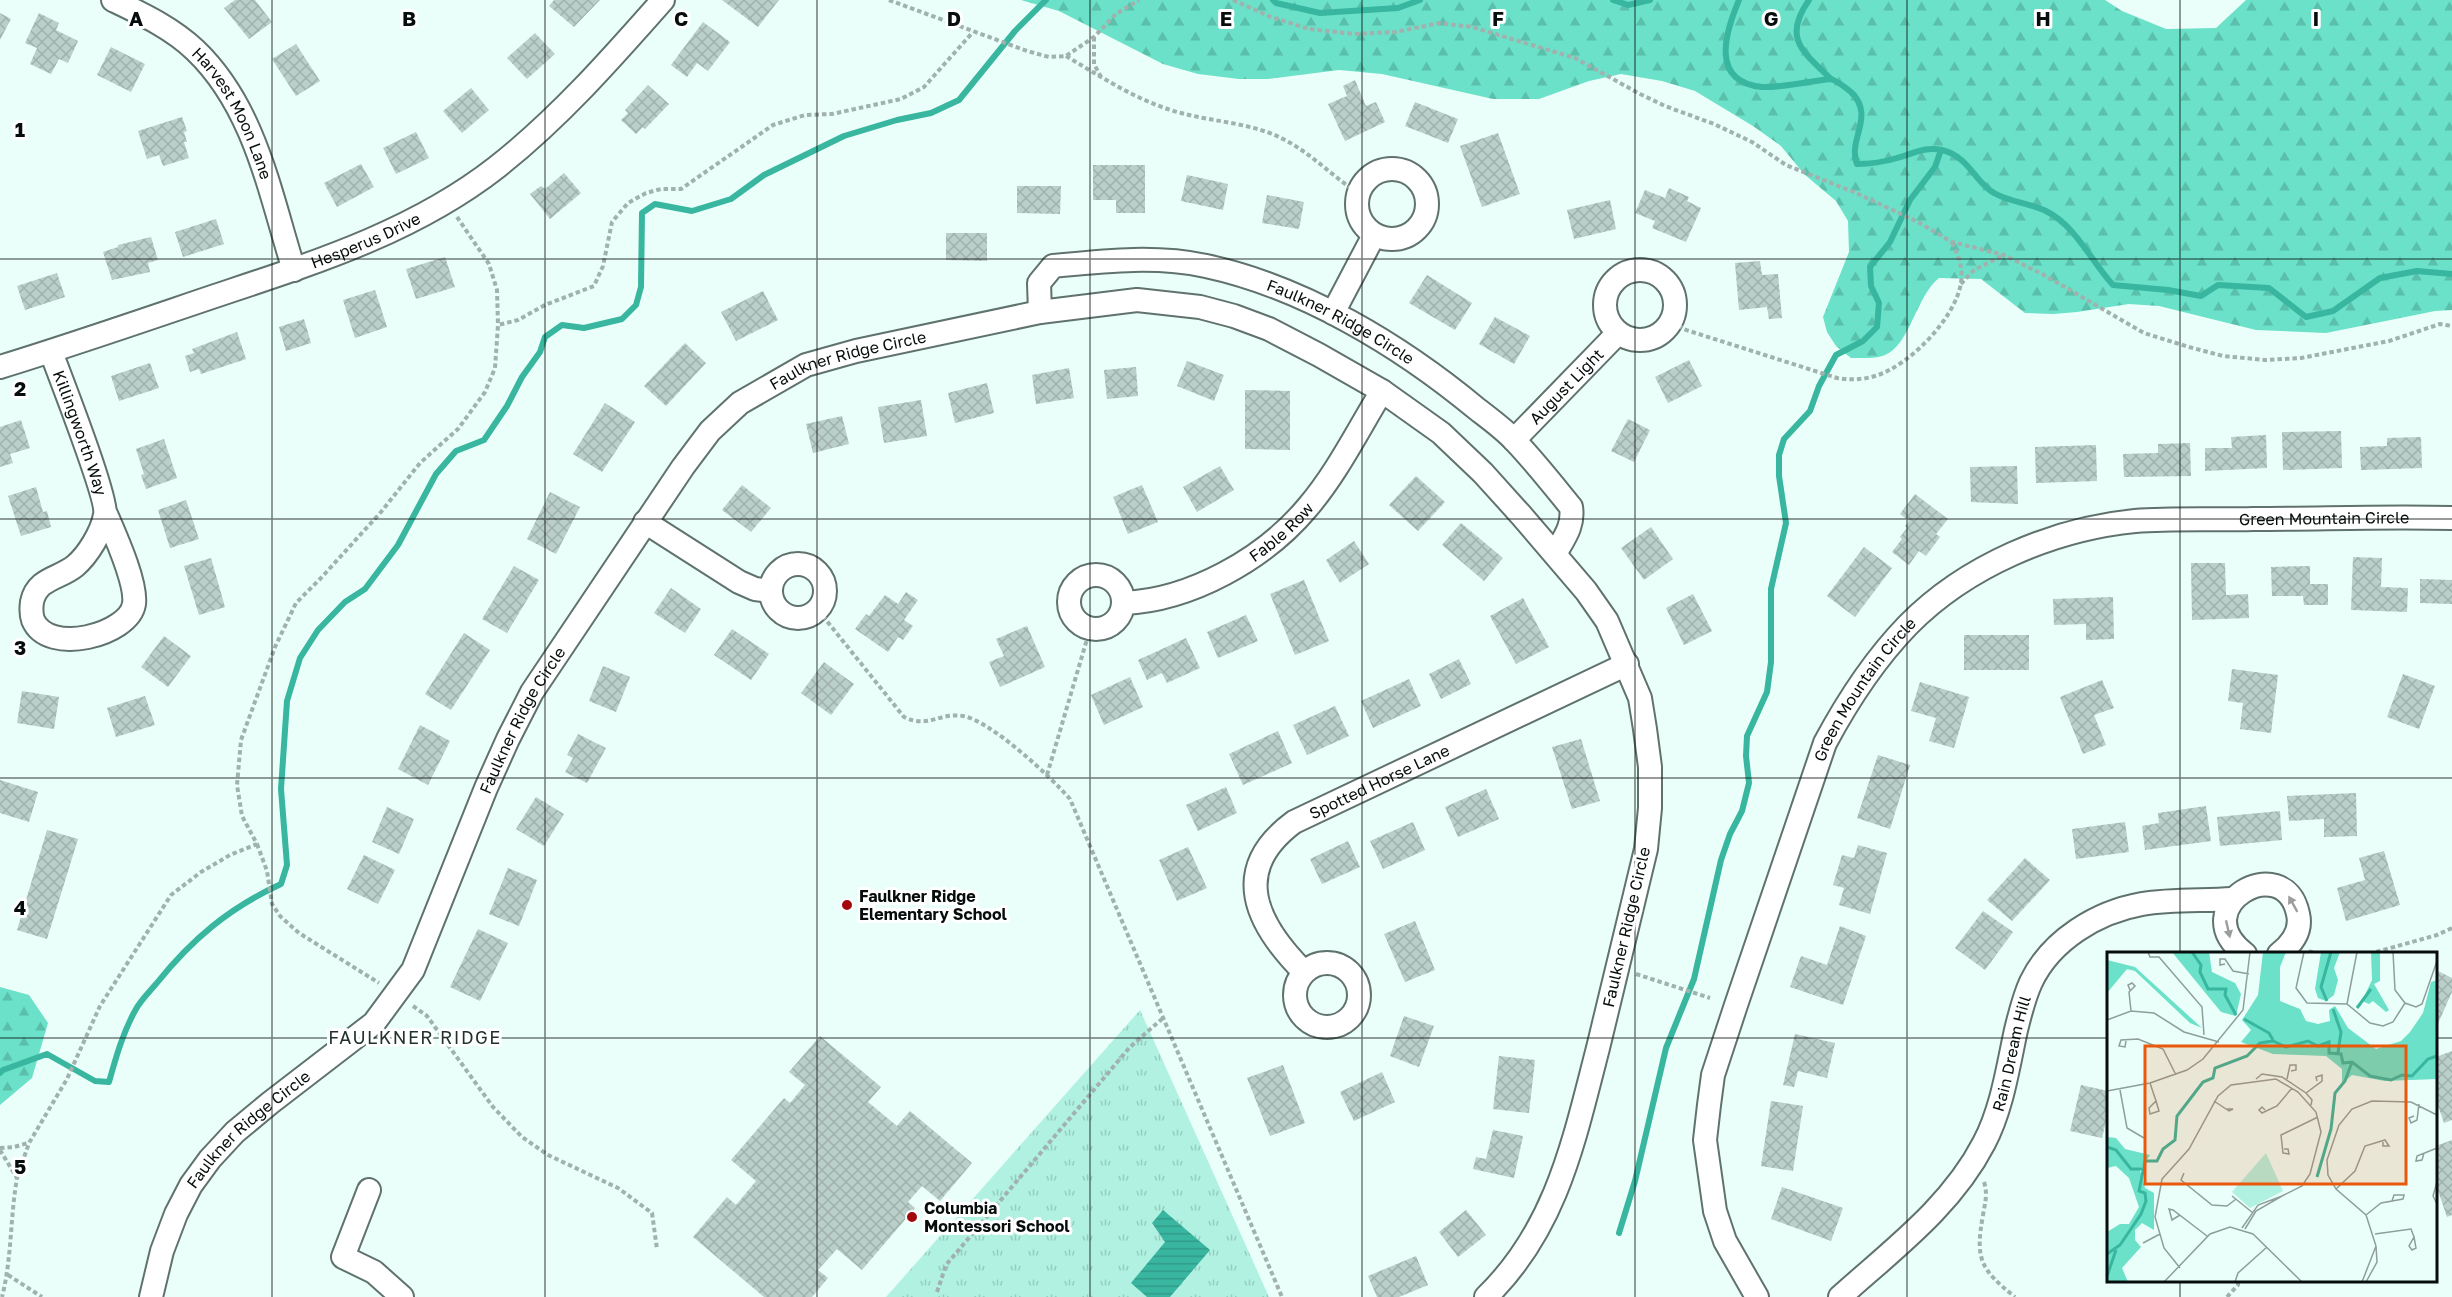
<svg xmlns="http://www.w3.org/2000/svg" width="2452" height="1297" font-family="'Golos Text',sans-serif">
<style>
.forest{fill:url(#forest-firs)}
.park{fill:url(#park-tufts)}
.water{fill:url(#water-rules)}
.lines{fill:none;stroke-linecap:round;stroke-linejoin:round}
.stream{stroke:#39b69f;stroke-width:6}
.building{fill:url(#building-cross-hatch)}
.minor-casing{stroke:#60726e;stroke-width:26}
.path{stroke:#a1b1ad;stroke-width:4;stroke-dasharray:4.5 3;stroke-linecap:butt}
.minor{stroke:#fff;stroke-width:22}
.oneway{fill:#9c9e9e}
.grid{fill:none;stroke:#070d0c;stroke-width:1.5;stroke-opacity:0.55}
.poi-dot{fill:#a2090d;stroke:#fff;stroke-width:2}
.labels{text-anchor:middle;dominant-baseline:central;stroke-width:6;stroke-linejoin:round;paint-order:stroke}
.street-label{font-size:16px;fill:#070d0c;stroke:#fff}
.poi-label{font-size:16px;font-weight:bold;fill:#070d0c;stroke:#fff;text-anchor:start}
.neighbourhood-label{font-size:18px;letter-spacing:1.5px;fill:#21312d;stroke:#fff}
.inset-river{fill:none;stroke:#39b69f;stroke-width:3}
.inset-road{fill:none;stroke:#8f9e9a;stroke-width:1.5}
.view{fill:#e8590c;fill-opacity:0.15;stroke:#e8590c;stroke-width:3}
.inset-edge{fill:none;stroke:#070d0c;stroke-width:3}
.grid-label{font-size:20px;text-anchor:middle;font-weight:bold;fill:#070d0c;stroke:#fff;stroke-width:6;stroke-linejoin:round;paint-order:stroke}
</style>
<defs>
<pattern id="forest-firs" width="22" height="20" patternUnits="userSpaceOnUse" patternTransform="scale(1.5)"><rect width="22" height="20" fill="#6ae1c8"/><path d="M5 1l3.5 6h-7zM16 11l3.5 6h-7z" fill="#5ac0ab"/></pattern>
<pattern id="park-tufts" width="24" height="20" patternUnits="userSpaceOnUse" patternTransform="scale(1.5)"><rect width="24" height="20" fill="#b0f1e1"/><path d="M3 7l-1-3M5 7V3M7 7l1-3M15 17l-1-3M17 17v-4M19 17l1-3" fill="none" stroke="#96cdc0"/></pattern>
<pattern id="water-rules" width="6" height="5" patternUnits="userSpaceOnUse" patternTransform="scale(1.5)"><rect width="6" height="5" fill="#39b69f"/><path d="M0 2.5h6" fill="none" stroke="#319b88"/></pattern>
<pattern id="building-cross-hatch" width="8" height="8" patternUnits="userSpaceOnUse" patternTransform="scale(1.5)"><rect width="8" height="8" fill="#bbcfca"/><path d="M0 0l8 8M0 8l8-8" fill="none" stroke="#9fb1ac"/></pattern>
</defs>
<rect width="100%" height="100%" fill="#eafff9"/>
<path class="forest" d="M1021,0H2105L2122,11L2166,29L2216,28L2246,0H2452V310L2435,311L2326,333L2256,330L2159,306L2129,304L2077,312L2053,314L2025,313L1981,279L1939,278C1916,296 1910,345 1885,355C1876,359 1861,358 1851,358L1836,346L1827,332L1823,317L1849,252L1848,221L1836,201L1804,174L1781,146L1753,126L1695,91L1662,81L1621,74L1589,81L1539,99H1493L1382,74L1339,70L1267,79H1239L1198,74L1163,64L1059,11Z
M0,987L29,995L48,1023L32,1078L0,1105Z"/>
<path class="park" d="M1140,1010L1269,1297H886Z"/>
<path class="water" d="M1163,1210L1210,1250L1170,1297H1147L1131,1283L1165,1242L1152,1223Z"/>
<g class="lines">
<path class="stream" d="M1273,0L1276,3L1320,13L1398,8L1420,0
M1613,0L1628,5L1650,0
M1739,0C1725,33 1710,82 1762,87C1782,88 1810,81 1831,79C1839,82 1845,87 1851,92C1876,116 1847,140 1857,164C1871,164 1884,162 1897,158C1912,154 1925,146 1942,150C1970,157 1975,183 1994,193C2009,202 2030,203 2046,211C2076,226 2091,261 2113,285L2168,290L2201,296L2218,285L2269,288L2306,317L2333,311L2380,278L2417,271L2452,274
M1809,0C1782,38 1803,52 1831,79
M0,1073L3,1070L47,1054L95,1081L109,1082C116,1057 123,1032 136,1009C141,1000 149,992 156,984C192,939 229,908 281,884L287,865L281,789L287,701L300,658L318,630L345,602L365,589L398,545L436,474L456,451L484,440L507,406L522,377L540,352L545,337L562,325L584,328L622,319L636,305L641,287L642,213L655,204L692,211L731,199L764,175L844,136L897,120L931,113L959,100L1015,31L1046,0
M1619,1233L1635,1181L1666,1048L1694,979L1721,860L1730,834L1742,811L1749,783L1746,756L1747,736L1767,692L1771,662V589L1786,523L1779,476V455L1784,439L1810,411L1819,386L1836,355L1863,341L1877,327L1879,303L1871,286L1870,267L1890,242L1910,200L1935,167L1941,150"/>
</g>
<path class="building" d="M235,0H255L272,22L249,39L224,8Z
M554,0H600L574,27L549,6Z
M722,0H779L758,27Z
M0,13L11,19L0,40Z
M39,13L59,23L56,30L78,41L68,63L59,59L51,74L30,64L37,48L25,43Z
M703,22L730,42L708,71L697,63L687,77L671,65Z
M535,33L555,54L527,79L507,58Z
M296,44L320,81L296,96L272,59Z
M111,47L145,64L131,92L97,75Z
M1355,80L1366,106L1376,102L1385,122L1345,141L1328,104L1347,96L1343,86Z
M648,85L669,104L645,129L643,127L636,134L621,120L628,113L625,110Z
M471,88L489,110L462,133L443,111Z
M1415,102L1458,119L1448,143L1405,126Z
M182,117L187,131L184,132L187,142H184L189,158L163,166L159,155L147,159L138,131Z
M416,132L429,158L396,174L383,148Z
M1498,133L1520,194L1482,207L1460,146Z
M361,164L374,187L337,207L324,183Z
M1093,165H1145V213H1116V200H1093Z
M564,173L581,193L550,219L530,194L541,186L545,189Z
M1187,175L1228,184L1223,210L1181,201Z
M1017,186H1061L1060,214L1017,213Z
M1669,188L1689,197L1687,201L1701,208L1686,242L1652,228L1655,221L1635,213L1645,190L1665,198Z
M1267,195L1304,202L1299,229L1262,223Z
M1610,200L1616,229L1574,239L1567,210Z
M216,219L224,244L183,257L175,232Z
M946,233H987V261L946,260Z
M151,237L158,260L148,263L150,272L112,280L103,252L118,247V245Z
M445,257L455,287L416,299L406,269Z
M1760,261L1762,275L1778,274L1782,318L1769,319L1767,307L1739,310L1735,263Z
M57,273L65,297L25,310L17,286Z
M1427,275L1472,303L1455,330L1409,303Z
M375,290L387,327L355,338L343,300Z
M763,291L778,320L736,341L721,312Z
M1495,317L1530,336L1514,364L1479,344Z
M304,319L311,343L286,351L279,327Z
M237,332L246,359L201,374L199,369L190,372L185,356L194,353L192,349Z
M685,343L706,363L666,406L644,386Z
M1689,360L1702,386L1668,403L1655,377Z
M1187,361L1224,375L1214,401L1177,386Z
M150,363L159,388L119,401L111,376Z
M1136,367L1138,396L1107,399L1104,370Z
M1069,368L1074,398L1036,404L1032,375Z
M987,383L994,413L955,423L948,393Z
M1245,390L1290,391V450L1245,449Z
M921,400L927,436L884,443L878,407Z
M605,403L635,422L602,472L573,454Z
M842,416L849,444L813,453L806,424Z
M1628,419L1650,430L1634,462L1611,451Z
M21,420L30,448L10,454L13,463L0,467V427Z
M2341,431L2342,468L2283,470L2282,432Z
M2266,435L2267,468L2205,471V448H2232L2231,437Z
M2421,437L2422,468L2361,470L2360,447L2387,446V438Z
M164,439L177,478L146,489L141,475L144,474L136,449Z
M2190,443L2191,476L2124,477L2123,454L2158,453V444Z
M2096,445L2097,481L2036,483L2035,447Z
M1220,466L1234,490L1197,512L1183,487Z
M2017,466L2018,504L1971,502L1970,467Z
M1416,476L1445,502L1418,531L1389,505Z
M742,485L771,508L751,532L722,510Z
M1142,485L1158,522L1128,534L1113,497Z
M36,487L43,512L47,511L51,527L21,536L8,496Z
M550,492L580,507L556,554L527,539Z
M1915,494L1948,519L1936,534L1940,537L1926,556L1919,551L1909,565L1892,552L1902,539L1900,537L1907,528L1905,526L1909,521L1900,514Z
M186,500L199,539L170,548L158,510Z
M1461,523L1503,558L1484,581L1442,545Z
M1651,527L1673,559L1644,580L1621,548Z
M1354,541L1369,564L1340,583L1326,560Z
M1864,547L1892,568L1855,617L1827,596Z
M2353,557L2382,558L2381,587L2408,588L2407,612L2351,610Z
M211,558L225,607L199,615L184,566Z
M2191,563H2225L2226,595L2248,594L2249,618L2192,620Z
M514,566L539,580L507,633L482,619Z
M2310,566V584H2328V605H2304L2303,596H2272L2271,567Z
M2420,579L2452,580V604L2420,603Z
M1304,580L1329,641L1295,655L1270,594Z
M671,588L701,609L685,633L654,613Z
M906,592L918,600L904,620L913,626L903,640L898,637L888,652L855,629L866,614L869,616L885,595L898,604Z
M1693,594L1712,631L1684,645L1666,608Z
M2113,597L2114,639L2086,640V624L2054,625L2053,599Z
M1523,598L1549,647L1516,664L1490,616Z
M1246,615L1258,641L1218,658L1207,632Z
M1027,626L1045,667L1000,687L989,662L1004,656L996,639Z
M732,629L769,654L751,680L714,655Z
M464,633L490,650L451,710L425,694Z
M1964,635H2029V670H1964Z
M164,636L191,656L168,687L141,667Z
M1186,638L1200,668L1167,683L1162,673L1147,680L1138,660Z
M1459,659L1471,684L1441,699L1429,674Z
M824,662L854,684L831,715L801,693Z
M603,666L630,677L616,712L589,701Z
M2232,669L2278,675L2271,733L2240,729L2243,703L2228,701Z
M2403,674L2435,686L2419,729L2387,717Z
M1130,677L1143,707L1104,725L1091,695Z
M1409,679L1421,706L1373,728L1361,701Z
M2102,680L2114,708L2094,715L2106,745L2083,754L2060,697Z
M1920,682L1969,697L1954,748L1929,741L1936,718L1911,711Z
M22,691L59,697L54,729L17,723Z
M145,696L155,725L116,737L107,708Z
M1335,706L1349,736L1307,755L1293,725Z
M420,725L450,741L428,785L398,769Z
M1278,731L1292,763L1243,785L1229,754Z
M578,734L606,748L587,783L565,772L573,758L567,755Z
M1581,739L1600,801L1572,809L1552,747Z
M1878,755L1910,765L1890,829L1857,818Z
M0,780L38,792L29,822L0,813Z
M1226,787L1237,813L1198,831L1186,805Z
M1486,789L1499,819L1458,837L1445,807Z
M2356,793L2357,836L2324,837V819L2289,821L2287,796Z
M536,797L564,814L544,846L516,829Z
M2206,806L2211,841L2145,850L2142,826L2159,823L2158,813Z
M387,807L414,819L399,854L372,842Z
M2280,811L2282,840L2220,846L2217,817Z
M1413,822L1425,850L1383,869L1370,841Z
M2125,822L2129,852L2076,859L2072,829Z
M47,830L78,839L47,939L17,930Z
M1348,841L1360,867L1322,884L1310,859Z
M1858,845L1887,853L1870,914L1839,905L1844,888L1833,885L1842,855L1854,858Z
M1188,847L1207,888L1177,901L1159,860Z
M2384,851L2400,905L2346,921L2337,888L2365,880L2359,858Z
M364,855L395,870L378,904L347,889Z
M2025,858L2050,880L2012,921L1987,900Z
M508,868L537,880L519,926L489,914Z
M1983,911L2013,932L1985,970L1955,948Z
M1415,921L1435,970L1405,982L1384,934Z
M1840,926L1866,936L1843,1005L1790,987L1801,956L1827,965Z
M478,929L508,943L480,1001L450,987Z
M2436,970L2452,978V992L2436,1028Z
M1404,1016L1434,1026L1419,1067L1390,1056Z
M1795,1034L1835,1043L1827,1078L1798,1071L1794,1087L1783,1085Z
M820,1036L881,1087L868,1102L897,1126L910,1111L972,1163L940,1201L922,1186L908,1202L915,1208L862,1270L837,1249L818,1270L828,1278L812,1297H764L693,1237L727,1197L736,1205L756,1181L731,1160L784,1098L790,1103L805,1085L789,1072Z
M2452,1051V1120L2444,1123L2436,1100V1057Z
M1499,1056L1535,1060L1529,1113L1493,1109Z
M1283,1065L1305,1123L1270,1136L1247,1078Z
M1382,1072L1395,1102L1354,1121L1340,1092Z
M2081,1085L2108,1091V1113L2102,1138L2070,1131Z
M1771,1101L1803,1106L1793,1171L1761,1166Z
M1493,1130L1523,1136L1514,1178L1473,1169L1476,1157L1486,1159Z
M2452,1140V1215L2447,1217L2436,1185V1146Z
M1782,1187L1843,1208L1831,1241L1771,1219Z
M1466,1210L1486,1235L1458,1257L1439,1232Z
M1416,1256L1428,1285L1399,1297H1377L1368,1276Z"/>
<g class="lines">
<g class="minor-casing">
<g id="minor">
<path id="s1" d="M113,0C142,14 172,28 195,50C255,107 270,194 294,270"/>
<circle cx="1392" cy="204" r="35"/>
<circle cx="1640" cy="305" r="35"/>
<path id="s2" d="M1040,312L1039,283L1053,266C1104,261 1155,255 1206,266C1304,287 1401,346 1477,409C1490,419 1504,429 1515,441C1535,462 1553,485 1571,507C1574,526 1564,538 1555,554"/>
<path d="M1333,313L1374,235"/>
<path id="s3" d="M51,352C60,376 108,499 105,515C102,532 88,555 75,566C59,579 37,578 32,602C31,609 31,614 33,620C48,656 129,635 134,604C137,583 115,535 106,514"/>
<path id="s4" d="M0,367C72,345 144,320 215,296C314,263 414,232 497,167C559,118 611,59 663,0"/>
<path id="s5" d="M1514,440L1617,334"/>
<path d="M645,522L739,582L755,589L770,591"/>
<circle cx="798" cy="591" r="27"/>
<circle cx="1096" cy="602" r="27"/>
<path id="s6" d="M1124,603C1191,600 1264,559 1307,508C1337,473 1358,430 1382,391"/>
<path d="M2245,954C2183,907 2284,848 2298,914C2302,931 2292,944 2279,954"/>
<circle cx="1327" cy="995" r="32"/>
<path id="s7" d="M1304,972C1256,924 1229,870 1294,822L1627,664"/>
<path d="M369,1190L343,1257L374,1272L402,1297"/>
<path id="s8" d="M151,1297L162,1251L176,1214L191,1185L210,1159L235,1132L270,1103L374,1023L413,970L486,788L508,739L532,692L683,467L710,431L740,403L806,365L856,351L1040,312L1137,300L1200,307L1234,316L1269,329L1319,355L1382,391L1441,433L1483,473L1521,515L1586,591L1607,621L1640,698L1645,729L1650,767V808L1646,849C1630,916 1614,982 1598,1048C1574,1140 1557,1228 1486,1297"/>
<path id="s9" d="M1757,1297L1725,1241L1715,1211L1705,1140L1709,1105L1713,1075L1736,1005L1825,743C1848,700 1875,659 1908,625C1966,566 2053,529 2135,521C2174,518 2214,520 2253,519C2319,519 2386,516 2452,518"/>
<path id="s10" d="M1840,1297C1892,1250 1951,1207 1984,1143C2002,1109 2008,1067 2016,1030C2020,1014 2024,997 2031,982C2051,940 2097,912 2142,904C2171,899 2203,901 2232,899"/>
</g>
</g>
<path class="path" d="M889,0L1027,51L1049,57L1066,56L1094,37L1116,14L1139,0
M1233,0L1271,17L1309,29L1354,34L1395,32L1440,23L1472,27L1575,58L1640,94L1665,106L1714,124L1752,142L1786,165L1856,193L1916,221L1952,242L2004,255L2044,275L2144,333L2189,347L2223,356L2265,360L2301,358L2389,341L2440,324L2452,326
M1094,37V64L1101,77
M1066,56C1103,78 1139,102 1181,113C1214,122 1253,123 1283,139C1311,153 1332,176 1358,193
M457,217L489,264L497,290L498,325
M1961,284L1974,270L2004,255
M1673,320L1683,329L1837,378C1850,380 1862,380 1875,376C1909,366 1955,319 1961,283C1963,268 1959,256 1952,243
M818,610L904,717C928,729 940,712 963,716C991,721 1051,777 1070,799L1282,1297
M1047,775L1090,629
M257,844L267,871L272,904L280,916L299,933L379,983
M2309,951L2317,954
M2369,954L2437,935L2452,928
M1636,974L1710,998
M413,1006L427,1016L493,1107L522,1137L548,1155L618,1188L652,1213L657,1249
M0,1148L14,1147L28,1143
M0,1150L17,1178C10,1218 12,1258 2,1297
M17,1178L29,1143L67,1079L100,1006L171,895L201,872L230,855L257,844L242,816L237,785L241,740L275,647L296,603L321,578L381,512L420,463L458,429L485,392L495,368L498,325L518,320L545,305L594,286L603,266L612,222L628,203L646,193L661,189H681L773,125L805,115L832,114L901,99L924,87L973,32
M1984,1182C1988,1194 1985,1203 1983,1215C1975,1259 1980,1269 2015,1297
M8,1275L42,1297
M937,1292L946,1265L1130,1047L1163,1018
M2227,1297L2238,1285V1280"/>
<use href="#minor" class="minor"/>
</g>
<defs><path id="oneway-solid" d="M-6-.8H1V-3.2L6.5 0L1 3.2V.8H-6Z" transform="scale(1.5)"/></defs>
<g class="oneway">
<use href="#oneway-solid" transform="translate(2293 904) rotate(-119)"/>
<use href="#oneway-solid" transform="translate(2228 929) rotate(77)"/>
</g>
<path class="grid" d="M272,0V1297M545,0V1297M817,0V1297M1090,0V1297M1362,0V1297M1635,0V1297M1907,0V1297M2180,0V954M0,259H2452M0,519H2452M0,778H2452M0,1038H2108M2436,1038H2452M2180,1280V1297"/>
<g class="poi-dot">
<circle cx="847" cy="905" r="6"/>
<circle cx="912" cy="1217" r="6"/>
</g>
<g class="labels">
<g class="street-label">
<text stroke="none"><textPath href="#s1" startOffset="171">Harvest Moon Lane</textPath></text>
<text stroke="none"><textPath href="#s4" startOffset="387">Hesperus Drive</textPath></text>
<text stroke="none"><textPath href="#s2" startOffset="351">Faulkner Ridge Circle</textPath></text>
<text stroke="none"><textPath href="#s8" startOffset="1208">Faulkner Ridge Circle</textPath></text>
<text stroke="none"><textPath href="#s5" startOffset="75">August Light</textPath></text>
<text stroke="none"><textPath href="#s3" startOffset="86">Killingworth Way</textPath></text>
<text stroke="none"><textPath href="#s9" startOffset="1172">Green Mountain Circle</textPath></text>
<text stroke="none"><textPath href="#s6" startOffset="176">Fable Row</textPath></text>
<text stroke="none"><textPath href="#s9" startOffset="650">Green Mountain Circle</textPath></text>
<text stroke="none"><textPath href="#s8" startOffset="704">Faulkner Ridge Circle</textPath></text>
<text stroke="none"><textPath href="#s7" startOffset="273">Spotted Horse Lane</textPath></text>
<text transform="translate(1626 927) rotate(-77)">Faulkner Ridge Circle</text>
<text stroke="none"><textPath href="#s10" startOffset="306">Rain Dream Hill</textPath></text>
<text stroke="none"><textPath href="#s8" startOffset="200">Faulkner Ridge Circle</textPath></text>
</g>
<g class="poi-label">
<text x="859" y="896">Faulkner Ridge<tspan x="859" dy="18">Elementary School</tspan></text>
<text x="924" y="1208">Columbia<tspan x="924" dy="18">Montessori School</tspan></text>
</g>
<g class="neighbourhood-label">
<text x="415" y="1037">FAULKNER RIDGE</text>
</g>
</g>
<g transform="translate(2107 952)">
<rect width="330" height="330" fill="#eafff9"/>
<path d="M65,0H102L105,20L128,31L134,42L129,64L114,60ZM156,0H179L173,15V49L193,57L199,69L211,72L223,69L222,58L228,54L241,76L269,97L294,89L303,80L316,61L324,30L330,28V127L278,129L245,123L235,132V117L219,104L166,102L134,90L144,78L135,68L151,43ZM214,0H233L227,16L231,28L227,43L219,49L211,46L208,37ZM264,0H273V29L267,32L282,58L279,60L266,49L262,52L255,49L265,28ZM0,8L28,15L95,76L83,71L28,19L20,17L0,41ZM0,185L9,186L18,197L43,203L33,218L38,236L47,241V278L35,271L28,278V288L34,295L15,316L21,330H0V280L13,272H22L32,255L22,226L9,214L0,216Z" fill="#6ae1c8"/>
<path d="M159,201L176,239L143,256L125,240Z" fill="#b0f1e1"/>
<path class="inset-river" d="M85,0L94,13L93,20L101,37H119L118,43L129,63M220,49L214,35L224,0M250,56L264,37M226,57L234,80L231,101M137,67L162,81L166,88M0,195L9,198L24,217H35M210,225L224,177L228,141L238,129L245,110M0,302L13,293L34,262L39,249L38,241L32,239L38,209H50L56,197L68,188L70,164L96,130L106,126L108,116L140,104L153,91L166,89L179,95L201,89L211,94L222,90V101L234,102L236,111L245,110L263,124L284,128L295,123L305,124L321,107L330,104M0,324L9,298"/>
<path class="inset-road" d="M41,0L43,5H52L95,55L97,83M197,0L189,36L200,51L240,52L263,71L276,74L286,70L298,51M286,0L288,38L298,51L309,55L315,52L330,9M118,12L113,13V7H118L126,19L142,22M23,38L21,33L25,31L28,34L22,40L24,59M240,52L250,0M0,68L24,59L47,61L77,80L112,90M19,89L18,95L12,94L14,88L31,87L56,97L69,123M149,127L155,122L175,125L199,141L205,148L204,153M180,127L183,113H189V118L184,119M43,131L49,149L42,156L43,162L52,159L49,149M13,138L20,176L37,186M0,139L43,131L80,118L96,107L136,58L143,0M199,141L215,129V123L209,125L210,129M107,149L122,159L126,157H120M158,158L155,155L152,158L155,161L170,154L185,136M307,164L302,166L304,171L310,168L312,152M177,197H181L182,202L176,201L174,183L211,165M317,201L315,208L309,209L310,204L330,196M77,221L74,228L105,253L120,254L129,247M330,230L326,244L330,252M229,237L248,219L258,194L278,188L282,194H276V190M125,244L146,261M73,263L65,268L62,257L66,258L100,284M259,263L274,251L285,249L287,243H297L296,247L285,249M135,276L151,253L175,244L149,259L138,277M268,282L304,277L307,285L302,294L305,298L309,296L307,285M36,291L53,282M269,294L259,263L229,237L221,223L220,208L232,173L245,157L265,149L304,150L330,163M73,316L57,296L48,265L55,227L82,197L111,144L124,133L169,127L191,140L209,160L214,180L203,222L195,234L175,244M57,330L103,282L123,275L146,282L195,330M128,330L131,321L160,295M255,330L269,294L270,310L259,330"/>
<path class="view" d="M38,94H299V232H38Z"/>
<rect width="330" height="330" class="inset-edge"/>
</g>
<g class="grid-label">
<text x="136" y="26">A</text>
<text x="409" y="26">B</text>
<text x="681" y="26">C</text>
<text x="954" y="26">D</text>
<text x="1226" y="26">E</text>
<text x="1498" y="26">F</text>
<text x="1771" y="26">G</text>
<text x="2043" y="26">H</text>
<text x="2316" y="26">I</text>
<text x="20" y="137">1</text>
<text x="20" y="396">2</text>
<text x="20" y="655">3</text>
<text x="20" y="915">4</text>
<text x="20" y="1174">5</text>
</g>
</svg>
